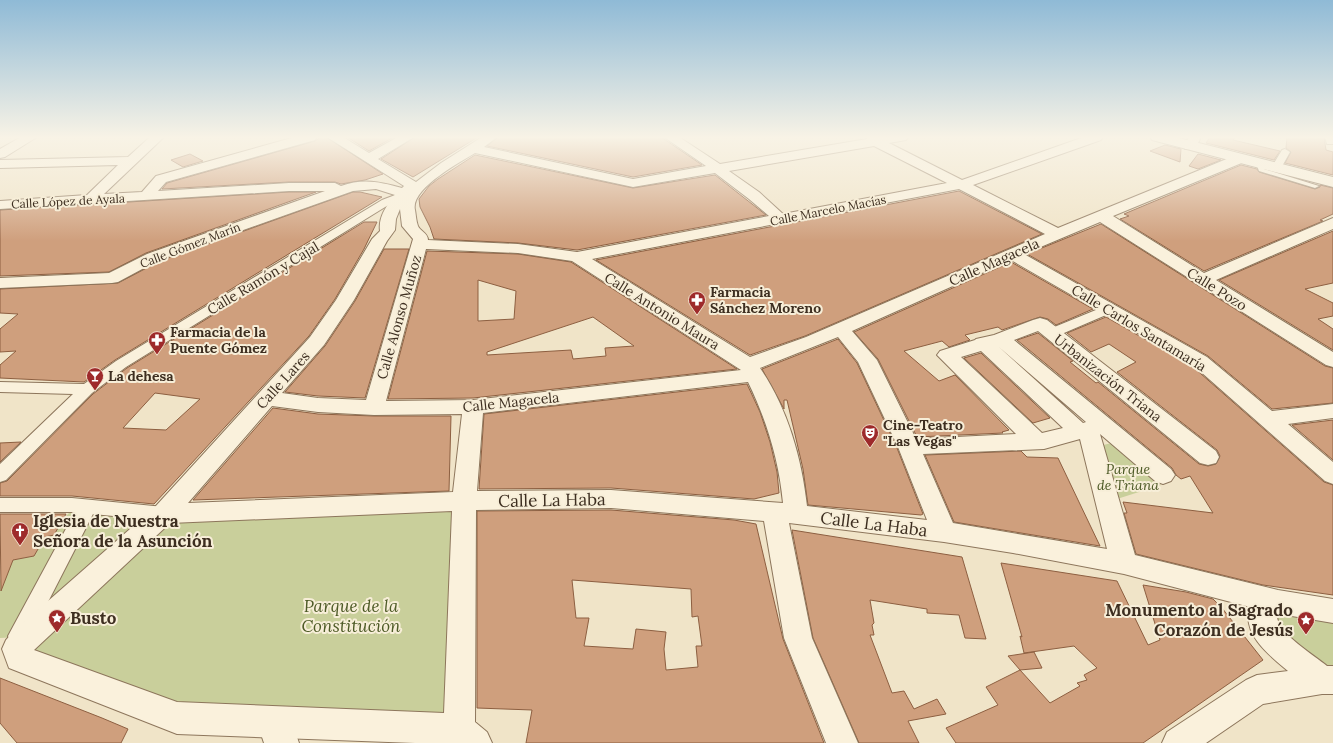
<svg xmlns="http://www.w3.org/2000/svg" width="1333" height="743" font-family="Lora,serif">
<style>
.green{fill:#c9cf9b}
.building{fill:#cf9f7d;stroke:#8d5f41;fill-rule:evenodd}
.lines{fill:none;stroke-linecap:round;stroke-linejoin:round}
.service-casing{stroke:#8d765c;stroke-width:2}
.pedestrian-casing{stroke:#8d765c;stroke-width:2}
.minor-casing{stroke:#8d765c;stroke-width:2}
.tertiary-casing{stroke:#8d765c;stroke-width:2}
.service{fill:#faf1dc;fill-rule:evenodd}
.pedestrian{fill:#faf1dc;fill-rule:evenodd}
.minor{fill:#faf1dc;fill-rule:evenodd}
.tertiary{fill:#faf1dc;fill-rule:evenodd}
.labels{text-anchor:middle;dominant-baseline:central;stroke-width:4;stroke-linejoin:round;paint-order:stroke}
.far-street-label{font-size:12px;fill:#3d2e20;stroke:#f7eed8}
.street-label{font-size:14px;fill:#3d2e20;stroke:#f7eed8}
.poi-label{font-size:14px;font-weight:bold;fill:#3d2e20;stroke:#f7eed8;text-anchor:start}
.park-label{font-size:14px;font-style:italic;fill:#4d5a26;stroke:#f7eed8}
.near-street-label{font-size:17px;fill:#3d2e20;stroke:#f7eed8}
.near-poi-label{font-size:17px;font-weight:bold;fill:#3d2e20;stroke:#f7eed8;text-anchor:start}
.near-park-label{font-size:17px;font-style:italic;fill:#4d5a26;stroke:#f7eed8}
</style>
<rect width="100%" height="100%" fill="#f0e4c8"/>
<path class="green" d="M1116,442L1161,485L1117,499L1099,446Z
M464,501L459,729L177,718L19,658L18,637L0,638V581L7,566L11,565L13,560L34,556L45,537L73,509L164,514Z
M1263,609L1333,611V680H1322Z"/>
<path class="building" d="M321,137H326L383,174L365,180L341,184L335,182H289L162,189L167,183L315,141Z
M347,137H394L369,151Z
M415,137H478L413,177L381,159Z
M498,137H661L702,165L633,177L487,146Z
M1210,137H1235L1233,140L1280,151L1274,160L1206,143Z
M1287,137H1324L1326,150L1333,152V175L1285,163L1291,152L1286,148Z
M1165,145L1181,149L1180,162L1150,151Z
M190,154L203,161L183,167L171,160Z
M1198,154L1221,160L1198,169L1189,166Z
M475,155L633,188L715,175L766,215L577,250L518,243L434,239L430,227L420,207L419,199L429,186L438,179Z
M1241,165L1257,169L1259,172L1315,189L1320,187V185L1333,188V214L1320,220L1323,221L1204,271L1120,219L1129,216L1124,214Z
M959,191L1042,234L805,336L750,355L596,260Z
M289,192H316L146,253L109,272L0,276V210Z
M353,192H360L382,197L115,360L84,382L0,378V365L16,351L0,352V329L18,314L0,313V289L118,283L160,261Z
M364,222H377L364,249L335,299L309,336L154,504L72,496H0V483L7,481L93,394L127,368ZM155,393L200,399L166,430L123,428Z
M1101,224L1325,366L1333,368V403L1272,409L1208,356L1027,254Z
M1333,231V283L1305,289L1333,303V316L1318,319L1333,329V350L1219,280Z
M384,249H409L365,398L318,396L285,392L325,346L355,301Z
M427,251L518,254L571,262L737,369L473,398L388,399ZM478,280L516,291L514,319L478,321ZM593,317L634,346L605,348L606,356L573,359L571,350L487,355V352Z
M1011,262L1093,309L1056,325L1048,319L1040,317L1002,330L998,327L965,335L970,340L949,347L942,341L904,351L939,381L955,375L1009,430L1002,432L1003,433L917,437L878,359L854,332Z
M1106,317L1192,366L1324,482L1333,485V595L1263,585L1136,554L1124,513H1127L1123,502L1213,513L1190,476L1181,479L1176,475L1172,468L1017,340L1038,333L1073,361L1070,362L1096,383L1098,382L1199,464L1208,466L1216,464L1220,456L1217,450L1117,372L1136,362L1109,344L1091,352L1067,333Z
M838,339L857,363L897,448L923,514L921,515L808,505L803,469L787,400H784V409L762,369Z
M981,353L1050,418L1033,423L964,358Z
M747,384L760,412L770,442L777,472L779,493L754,499L611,488L479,489L484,414Z
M273,408L318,414L374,416H451L449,491L193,500Z
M1333,420V460L1292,425Z
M21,442L0,462V443Z
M1021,451L1027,457L1058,458L1100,546L954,522L925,455Z
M611,510L734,520L756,524L783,639L824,743H526L532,710L477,708V511ZM572,580L691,589L692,617L698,616L702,646H696L698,667L666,670L664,649L666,632L636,629L633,649L584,646L589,618H576Z
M0,514H66L54,535L45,537L34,556L13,560L1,591Z
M792,530L962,557L986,639L965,638L959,615L927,613V609L870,600L874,623L872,625L874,635H870L892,693L904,691L914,709L937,699L946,714L908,721L919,743H859L813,638Z
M1001,563L1117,581L1148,645L1160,640L1143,585L1186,592L1213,599L1222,608L1263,660L1143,743H956L946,728L998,705L986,687L1020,670L1050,703L1080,686L1077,683L1087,680L1084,675L1097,668L1074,646L1024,653L1020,636L1022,637Z
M1034,652L1042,668L1020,670L1008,656Z
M0,678L102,718L128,729L121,743H17L0,723Z"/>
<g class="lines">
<g class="service-casing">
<path id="service" d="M1259,161L1262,163L1264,169L1319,186L1315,188L1259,171L1256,163Z
M266,717L272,719L276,731L297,737L299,743H264L258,725L260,719Z"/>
</g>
<g class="pedestrian-casing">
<path id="pedestrian" d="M1325,137H1333V144H1327Z
M1285,149L1290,152L1280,170L1276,171L1272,170L1271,168L1282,150Z
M403,192L407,193L408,195L407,197L390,204L126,367L92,393L6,480L0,482V464L73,394L0,392V382L84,384L116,361L382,200Z
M1108,305L1113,306L1115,309L1113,312L1057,336L1052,337L1047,336L1045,333L1047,330Z
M0,498H72L164,507L171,509L173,514L171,519L164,521L93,514L27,643L19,646L11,643L8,636L75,512H0Z"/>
</g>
<g class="minor-casing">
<path id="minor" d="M21,137H37L5,157L0,158V149Z
M150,137H164L104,194L142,192L156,176L295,137H317L315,140L166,182L158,191L289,183H335L341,186C363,178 380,182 402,188L404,186L327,137H343L369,153L398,137H414L378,159L416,182L441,163L482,137H497L484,147L633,179L706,166L664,137H679L720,164L867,139L868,137H908L906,140L889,143L962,180L1084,137H1103L1101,140L973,185L1058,228L1234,156H1244L1246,159L1244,162L1113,216L1204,273L1333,218V229L1216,280L1333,352V367L1326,365L1100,222L1024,254L1207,357L1272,411L1333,404V418L1288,424L1333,462V484L1325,481L1193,365L1011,260L852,331L877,360L916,439L1016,434L937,355L940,351L975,340L976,339L994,335L1033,320L1040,318L1047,320L1216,451L1219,457L1216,463L1208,465L1200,463L1038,331L1014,340L1171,469L1175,475L1171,481L1163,484L1155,481L1100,434L1135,555L1278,590L1333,599V623L1280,614L1277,616C1277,633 1314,655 1327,666H1333V694H1322L1263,704L1206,743H1162L1167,732L1246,680L1257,675L1288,671C1270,656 1241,634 1250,607L1124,574L1013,553L944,542L789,523L812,638L858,743H826L784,638L764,521L611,508L476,510L475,722L487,732L492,743H415L177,734L9,668L2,649L6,640L15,630L155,507L310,337L336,300L372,239L380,231C378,217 387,205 395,195L376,189L353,191L159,260L118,282L112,283L0,288V278L109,273L147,254L325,191H289L0,209V201L87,195L118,165L0,168V160L128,157ZM874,146L947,183L783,214L759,192L729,171ZM475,153L633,187L715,173L749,199L769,216L577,252L518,244L428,240C428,233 420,231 418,226C416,221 416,215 415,210C410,189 459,163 475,153ZM959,189L1045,234L806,337L750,357L592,259ZM400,209L402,226L413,239L366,400L318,398L282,393L324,345L354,300L387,241L395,230L396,219ZM426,249L518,253L572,261L741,370L473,400L386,401ZM838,337L858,362L898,447L927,520L807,506C802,458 787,407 760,368ZM999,347L1086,422L1083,423ZM981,351L1063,428L1042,433L961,357ZM748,382C767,421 779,461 783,503L611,490L477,491L483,413ZM272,406L318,412L374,415L462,414L453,492L188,503ZM1080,439L1107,549L953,523L923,454L1044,449ZM452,511L444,713L177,702L34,650L170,523Z
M1189,137H1201L1195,149H1185L1184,146Z"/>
</g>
<g class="tertiary-casing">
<path id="tertiary" d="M1150,137H1175L1333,177V187L1152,140Z"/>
</g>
<use href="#service" class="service"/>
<use href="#pedestrian" class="pedestrian"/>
<use href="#minor" class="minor"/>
<use href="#tertiary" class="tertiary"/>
</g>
<linearGradient id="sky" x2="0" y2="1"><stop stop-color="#8fbad6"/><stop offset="0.57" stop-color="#f8f3e6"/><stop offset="1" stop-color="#f8f3e6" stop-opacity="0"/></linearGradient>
<rect width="1333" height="241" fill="url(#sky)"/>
<defs>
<g id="pharmacy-pin" transform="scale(0.9)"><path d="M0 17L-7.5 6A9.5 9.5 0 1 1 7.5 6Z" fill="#9e2a2b" stroke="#f7eed8"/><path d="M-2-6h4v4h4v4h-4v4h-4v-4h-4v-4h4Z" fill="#fff"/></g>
<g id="bar-pin" transform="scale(0.9)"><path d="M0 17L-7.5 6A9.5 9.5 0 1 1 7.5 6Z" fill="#9e2a2b" stroke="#f7eed8"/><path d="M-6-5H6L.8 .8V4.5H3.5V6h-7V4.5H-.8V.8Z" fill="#fff"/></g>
<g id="theatre-pin" transform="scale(0.9)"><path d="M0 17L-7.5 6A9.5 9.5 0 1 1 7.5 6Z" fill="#9e2a2b" stroke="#f7eed8"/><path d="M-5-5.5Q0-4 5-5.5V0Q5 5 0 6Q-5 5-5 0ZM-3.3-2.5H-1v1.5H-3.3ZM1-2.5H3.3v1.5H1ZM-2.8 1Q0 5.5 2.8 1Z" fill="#fff"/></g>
<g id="church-pin" transform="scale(0.9)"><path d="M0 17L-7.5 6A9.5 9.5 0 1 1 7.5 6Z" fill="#9e2a2b" stroke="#f7eed8"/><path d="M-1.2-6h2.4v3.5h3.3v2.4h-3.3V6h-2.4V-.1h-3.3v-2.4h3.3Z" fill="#fff"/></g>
<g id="sight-pin" transform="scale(0.9)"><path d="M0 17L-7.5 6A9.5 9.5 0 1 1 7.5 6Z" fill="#9e2a2b" stroke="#f7eed8"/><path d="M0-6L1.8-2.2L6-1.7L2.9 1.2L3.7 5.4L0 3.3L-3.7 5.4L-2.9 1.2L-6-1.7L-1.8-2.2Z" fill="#fff"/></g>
</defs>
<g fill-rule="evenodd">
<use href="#pharmacy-pin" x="697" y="300"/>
<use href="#pharmacy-pin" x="157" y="340"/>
<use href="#bar-pin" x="95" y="376"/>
<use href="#theatre-pin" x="870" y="433"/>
<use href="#church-pin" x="20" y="531"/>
<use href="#sight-pin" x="57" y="618"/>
<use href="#sight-pin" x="1306" y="620"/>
</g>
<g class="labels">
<g class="far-street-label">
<text transform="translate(68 201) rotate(-3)">Calle López de Ayala</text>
<text transform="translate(828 210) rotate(-11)">Calle Marcelo Macías</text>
<text transform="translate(190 245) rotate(-21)">Calle Gómez Marín</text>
</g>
<g class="street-label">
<text transform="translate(994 262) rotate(-24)">Calle Magacela</text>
<text transform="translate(263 278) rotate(-31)">Calle Ramón y Cajal</text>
<text transform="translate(1217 289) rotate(32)">Calle Pozo</text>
<text transform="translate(662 311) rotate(32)">Calle Antonio Maura</text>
<text transform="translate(399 317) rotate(-74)">Calle Alonso Muñoz</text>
<text transform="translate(1139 328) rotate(31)">Calle Carlos Santamaría</text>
<text transform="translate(1108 378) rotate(38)">Urbanización Triana</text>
<text transform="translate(283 380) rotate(-48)">Calle Lares</text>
<text transform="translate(511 402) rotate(-6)">Calle Magacela</text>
</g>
<g class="poi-label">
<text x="710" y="292">Farmacia<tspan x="710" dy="16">Sánchez Moreno</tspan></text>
<text x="170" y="332">Farmacia de la<tspan x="170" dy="16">Puente Gómez</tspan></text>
<text x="108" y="376">La dehesa</text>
<text x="883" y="425">Cine-Teatro<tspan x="883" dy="16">"Las Vegas"</tspan></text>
</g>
<g class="park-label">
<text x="1128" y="469">Parque<tspan x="1128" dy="16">de Triana</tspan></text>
</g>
<g class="near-street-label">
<text transform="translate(552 500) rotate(-1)">Calle La Haba</text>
<text transform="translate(874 524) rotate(7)">Calle La Haba</text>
</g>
<g class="near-poi-label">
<text x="33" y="521">Iglesia de Nuestra<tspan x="33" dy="20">Señora de la Asunción</tspan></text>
<text x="1293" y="610" text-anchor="end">Monumento al Sagrado<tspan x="1293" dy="20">Corazón de Jesús</tspan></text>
<text x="70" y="618">Busto</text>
</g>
<g class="near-park-label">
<text x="351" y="606">Parque de la<tspan x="351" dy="20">Constitución</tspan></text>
</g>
</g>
</svg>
